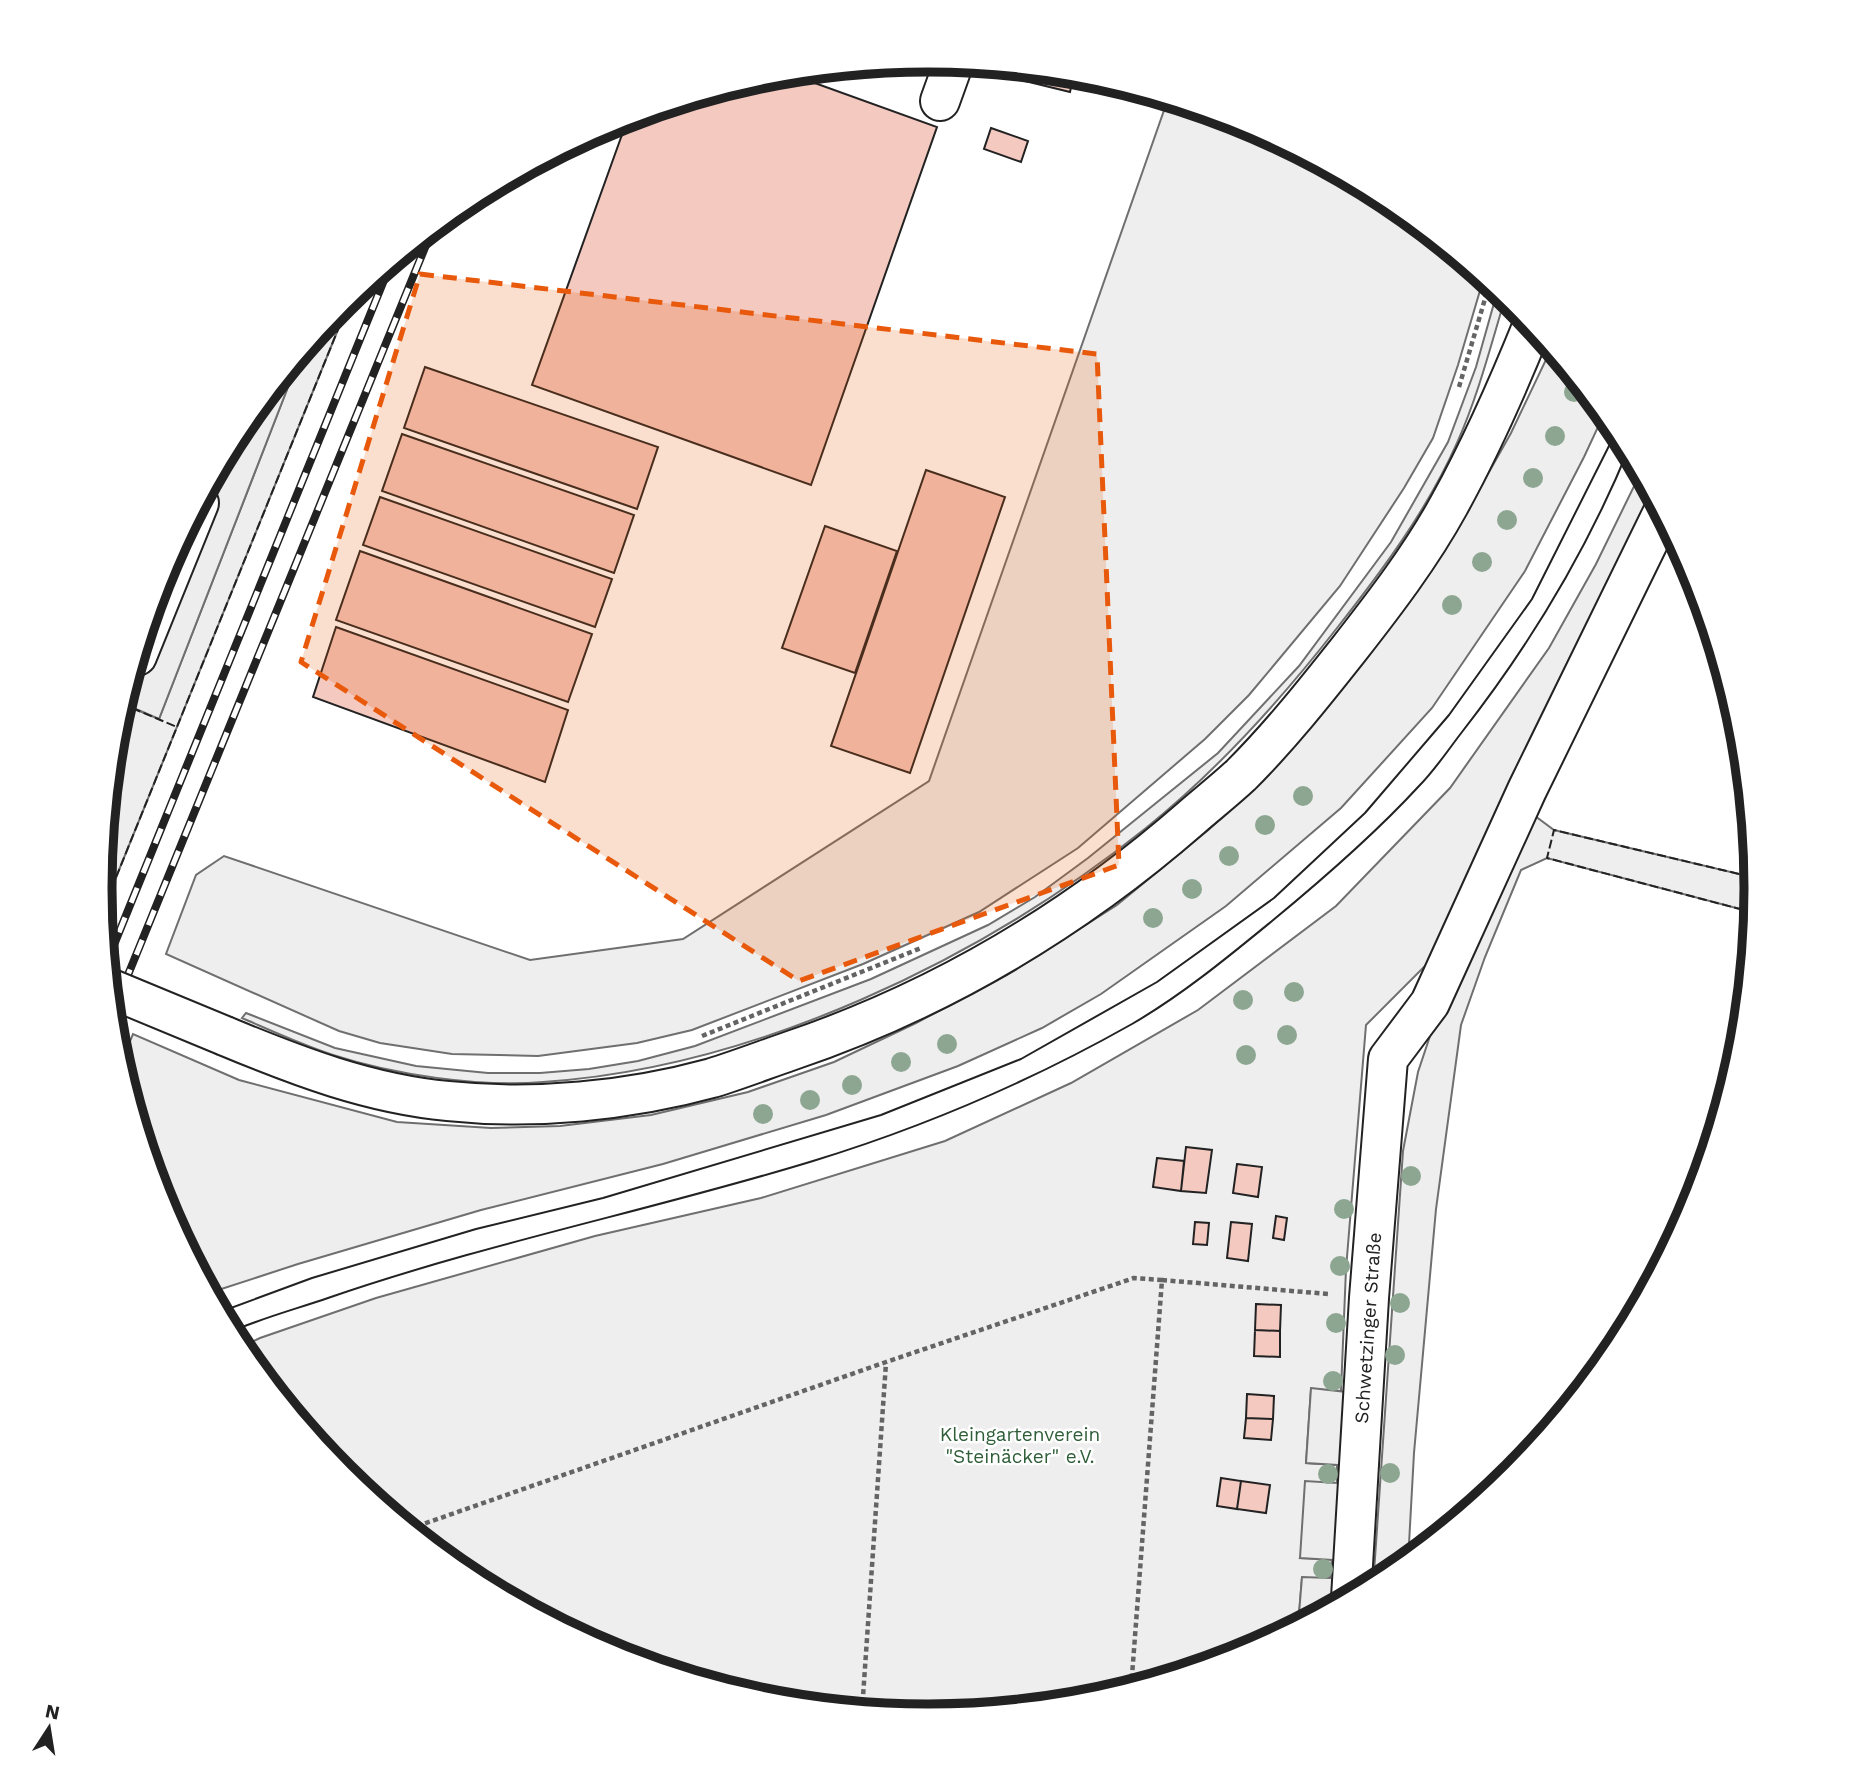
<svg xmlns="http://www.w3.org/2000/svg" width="1857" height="1777" font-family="'Work Sans',sans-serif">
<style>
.green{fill:#eee;stroke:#6f6f6f;stroke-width:2}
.parking{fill:#ededed;stroke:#6f6f6f;stroke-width:2}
.building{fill:#f3c9c0;stroke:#222;stroke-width:2}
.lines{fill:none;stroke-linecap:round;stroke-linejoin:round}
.minor-casing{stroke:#222;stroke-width:42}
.path{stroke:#646464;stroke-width:4.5;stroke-dasharray:5 3.5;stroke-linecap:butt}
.minor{stroke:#fff;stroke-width:38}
.tram{stroke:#222;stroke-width:2}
.rail-casing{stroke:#222;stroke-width:8}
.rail{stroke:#fff;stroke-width:5;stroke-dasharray:16;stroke-linecap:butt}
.minor-bridge-casing{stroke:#222;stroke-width:42;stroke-linecap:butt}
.minor-bridge{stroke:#fff;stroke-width:38}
.fence{stroke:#222;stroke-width:2;stroke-dasharray:9 3.5;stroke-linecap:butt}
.tree{fill:#8da692}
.marked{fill:#e8590c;fill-opacity:0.2;stroke:#e8590c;stroke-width:5;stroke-dasharray:14 9;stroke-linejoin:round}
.labels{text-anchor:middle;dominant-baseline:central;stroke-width:5;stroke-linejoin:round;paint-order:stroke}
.street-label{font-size:19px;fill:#222;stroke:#fff}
.park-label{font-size:19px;fill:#2f5e38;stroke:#fff}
.rim{fill:none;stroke:#222;stroke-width:9}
</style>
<rect width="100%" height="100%" fill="#fff"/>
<path class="green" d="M1168,99L1246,123L1389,199L1484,277L1458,365L1433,438L1404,488L1340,586L1249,695L1205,739L1078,848L979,912L863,964L692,1030L637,1043L538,1056L452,1054L380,1043L339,1031L166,954L196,875L224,856L530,960L683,939L929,781Z
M1498,289L1506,295C1491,345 1478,396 1457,443C1428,509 1382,571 1337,628C1280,701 1218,770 1146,828C981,960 755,1068 543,1082C479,1087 394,1075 333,1055C302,1045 272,1031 242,1018L246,1013L335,1048L416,1066L488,1073H540L589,1069L638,1061L695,1046L871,979L988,925L1035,897L1088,858L1218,753L1299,666L1391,542L1448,442L1476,367Z
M352,295L102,912L100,888L107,817L116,782L122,733L132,708L159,719L302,351L343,302Z
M1552,347L1605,412L1584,457L1525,571L1432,708L1341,808L1226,906L1101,994L1042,1028L958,1066L826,1115L663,1164L481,1210L298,1264L209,1293L162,1205L120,1065L133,1034L239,1080L397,1122L491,1128L560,1126L651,1115L748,1092L834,1062L916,1023L1007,975L1117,905L1207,831L1248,793L1319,717L1384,635L1445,550L1511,433Z
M1641,472L1655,498L1435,956L1366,1025L1346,1269L1341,1391L1311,1389L1306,1463L1338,1465L1337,1483L1300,1558L1332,1559L1330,1578H1302L1298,1626L1245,1655L1090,1702L929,1717L766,1701L611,1654L468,1578L342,1474L239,1348L260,1338L376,1298L595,1236L761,1198L945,1141L1071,1083L1198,1010L1336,906L1450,788L1549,648L1596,564Z
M1531,813L1554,830L1756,878L1755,913L1547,858L1521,870L1485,957L1461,1025L1436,1209L1414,1453L1408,1562L1389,1578L1373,1587L1403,1151L1418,1072L1432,1030Z"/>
<path class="parking" d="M302,351L159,719L122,703L163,571L239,428Z
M1311,1388L1364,1394L1351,1598L1298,1626L1302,1577L1330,1578L1332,1560L1300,1558L1305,1481L1337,1483V1465L1306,1463Z"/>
<path class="building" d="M997,66L1074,74L1070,92L1025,81L1026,78L996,72Z
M787,73L937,127L811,485L532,385L628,118L767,75Z
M991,128L1028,141L1021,162L984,149Z
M425,367L658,447L637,509L404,428Z
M402,434L634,515L614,573L382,491Z
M926,470L1005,497L910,773L831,746Z
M380,497L612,579L595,627L363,545Z
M825,526L897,551L855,673L782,648Z
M360,551L592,634L568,702L336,620Z
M336,627L568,710L545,782L313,697Z
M1186,1147L1212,1150L1206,1193L1181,1191Z
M1157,1158L1184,1161L1181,1191L1153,1187Z
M1237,1164L1262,1167L1258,1197L1233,1193Z
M1276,1216L1287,1218L1284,1240L1273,1238Z
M1195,1222L1209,1223L1207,1245L1193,1244Z
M1231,1222L1252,1224L1248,1261L1227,1258Z
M1256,1304L1281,1305L1280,1331L1255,1330Z
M1255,1330L1280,1331V1357L1254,1356Z
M1247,1394L1274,1396L1273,1419L1246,1418Z
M1246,1418L1273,1419L1271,1440L1244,1438Z
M1221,1478L1241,1481L1237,1509L1217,1506Z
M1241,1481L1270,1485L1266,1513L1237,1509Z"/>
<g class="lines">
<g class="minor-casing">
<path id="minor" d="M940,101L954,62
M137,656L199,503
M225,1036C297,1066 370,1094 448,1101C534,1110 628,1101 712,1078C738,1070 764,1060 790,1051C938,1001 1073,921 1191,818C1207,804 1225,790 1241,775C1280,736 1315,692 1349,649C1385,603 1421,556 1449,505C1481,447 1508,386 1533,324
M1351,1598L1369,1298L1388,1059L1430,1003L1527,790L1663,512"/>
</g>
<path class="path" d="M1459,387L1490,282
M702,1036L921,948
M1162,1280L1328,1294
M409,1529L886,1362L1134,1278L1162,1280L1131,1689
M862,1711L886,1363"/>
<use href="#minor" class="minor"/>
<path class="tram" d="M220,1312L312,1278L476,1229L603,1198L881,1115L1021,1059L1157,982L1274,898L1365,813L1449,715L1532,599L1618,428
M230,1332C262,1318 296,1309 328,1298C487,1243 653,1210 813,1161C924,1127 1031,1081 1132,1024C1182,995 1228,957 1272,921C1323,879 1374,835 1419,786C1435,770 1448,750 1462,732C1530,645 1587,550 1629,448"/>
<g class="rail-casing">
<path id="rail" d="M107,962L391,263
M112,1014L433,228"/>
</g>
<use href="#rail" class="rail"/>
<g class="minor-bridge-casing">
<path id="minor-bridge" d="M109,988L225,1036"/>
</g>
<use href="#minor-bridge" class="minor-bridge"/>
<path class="fence" d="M132,708L177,727
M102,912L352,295
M1755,913L1547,858L1554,830L1756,878"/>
</g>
<g class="tree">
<circle cx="1574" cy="392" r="10"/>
<circle cx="1555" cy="436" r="10"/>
<circle cx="1533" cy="478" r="10"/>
<circle cx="1507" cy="520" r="10"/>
<circle cx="1482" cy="562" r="10"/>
<circle cx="1452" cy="605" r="10"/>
<circle cx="1303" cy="796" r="10"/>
<circle cx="1265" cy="825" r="10"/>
<circle cx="1229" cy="856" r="10"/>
<circle cx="1192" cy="889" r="10"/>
<circle cx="1153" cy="918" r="10"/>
<circle cx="1294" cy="992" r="10"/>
<circle cx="1243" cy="1000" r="10"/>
<circle cx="1287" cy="1035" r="10"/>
<circle cx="947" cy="1044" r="10"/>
<circle cx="1246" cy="1055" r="10"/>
<circle cx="901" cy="1062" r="10"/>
<circle cx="852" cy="1085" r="10"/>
<circle cx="810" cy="1100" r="10"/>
<circle cx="763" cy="1114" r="10"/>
<circle cx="1411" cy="1176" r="10"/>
<circle cx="1344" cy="1209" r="10"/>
<circle cx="1340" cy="1266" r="10"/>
<circle cx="1400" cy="1303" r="10"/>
<circle cx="1336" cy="1323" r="10"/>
<circle cx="1395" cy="1355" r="10"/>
<circle cx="1333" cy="1381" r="10"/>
<circle cx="1390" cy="1473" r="10"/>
<circle cx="1328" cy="1474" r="10"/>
<circle cx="1323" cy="1569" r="10"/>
</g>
<path class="marked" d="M420,274L1097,354L1119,865L799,981L301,662Z"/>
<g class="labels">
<g class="street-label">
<text transform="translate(1368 1328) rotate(-86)">Schwetzinger Straße</text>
</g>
<g class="park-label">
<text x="1020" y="1434">Kleingartenverein<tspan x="1020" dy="22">"Steinäcker" e.V.</tspan></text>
</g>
</g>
<path d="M0 0H1857V1777H0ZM112 888a816 816 0 1 1 1632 0a816 816 0 1 1-1632 0Z" fill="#fff" fill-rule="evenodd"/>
<path class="rim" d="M112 888a816 816 0 1 1 1632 0a816 816 0 1 1-1632 0Z"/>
<g transform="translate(49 1728) rotate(12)" stroke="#ffffff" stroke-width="5" paint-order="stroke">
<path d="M0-5L12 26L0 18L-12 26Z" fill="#222222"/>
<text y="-10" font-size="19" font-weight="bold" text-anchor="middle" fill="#222222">N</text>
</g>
</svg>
